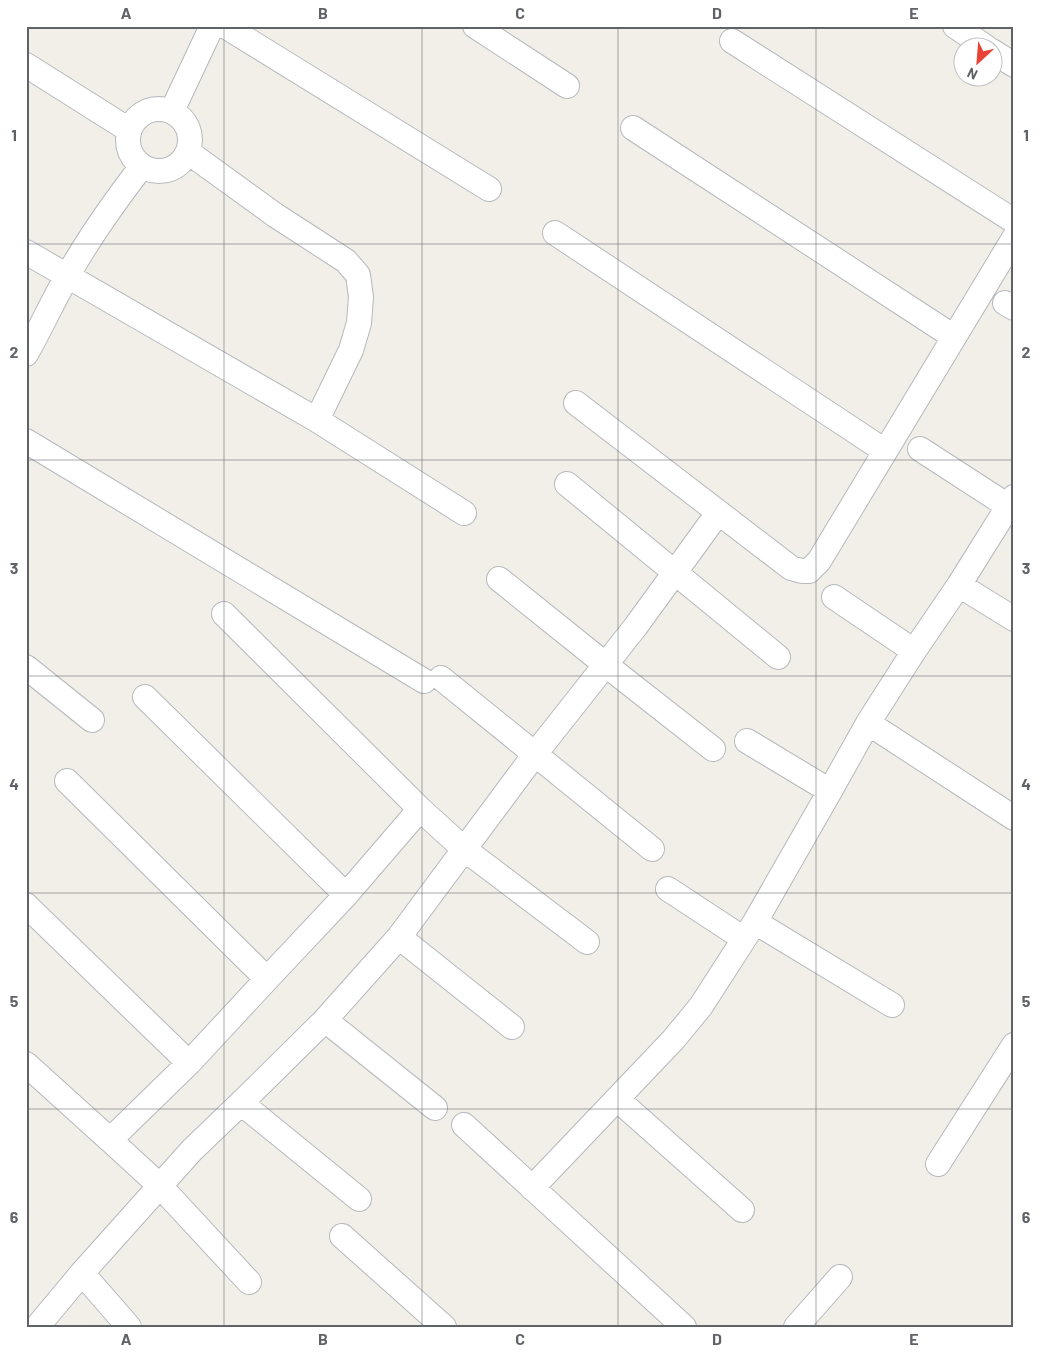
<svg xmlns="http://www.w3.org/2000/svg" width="1040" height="1353" font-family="Barlow,sans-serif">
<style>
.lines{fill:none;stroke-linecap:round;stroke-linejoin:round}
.minor-casing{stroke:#b5b8bc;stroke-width:26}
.minor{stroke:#fff;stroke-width:24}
.grid{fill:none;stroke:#5f6368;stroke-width:1;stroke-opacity:0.55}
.neatline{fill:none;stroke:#5f6368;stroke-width:2}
.grid-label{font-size:16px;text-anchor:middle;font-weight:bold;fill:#5f6368}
</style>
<rect width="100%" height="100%" fill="#f1efe8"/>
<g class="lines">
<g class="minor-casing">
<path id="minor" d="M225,26L489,189
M475,26L567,86
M955,26L987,48
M732,41L1014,221
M992,51L1014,65
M26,65L129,130
M128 140a31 31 0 1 1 62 0a31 31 0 1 1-62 0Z
M172,111L212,26
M633,128L954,337
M188,152L275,215L346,261L358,275L361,297L359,323L351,350L317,420
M555,233L885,451
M26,252L317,420L464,513
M1005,303L1014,308
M26,354C41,328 53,300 68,275C90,236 115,201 142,166
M576,403L791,568L802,571H809L819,561L1014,238
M26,441L424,681
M920,449L1008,506
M567,484L778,657
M499,579L606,665L713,749
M959,585L1014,619
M834,597L914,651
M224,614L420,809L464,849L587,942
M26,667L92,720
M441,678L652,849
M145,697L346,895
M868,723L1014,818
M747,741L830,791
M67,781L267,979
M668,889L744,939
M26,905L189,1063
M755,922L892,1005
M399,937L512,1027
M325,1020L435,1108
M26,1064L110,1140
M617,1099L742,1210
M241,1103L359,1199
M464,1125L684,1327
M938,1164L1014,1045
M532,1188L673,1040L701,1006L755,922L830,791L868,723L914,651L959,585L1014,497
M342,1236L444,1327
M82,1273L129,1327
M249,1282L160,1186L110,1140L189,1063L267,979L346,895L420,809
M37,1327L82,1273L192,1150L241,1103L325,1020L399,937L535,754L636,626L710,524
M796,1327L840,1277"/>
</g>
<use href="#minor" class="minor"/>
</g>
<path class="grid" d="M224,26V1327M422,26V1327M618,26V1327M816,26V1327M26,244H1014M26,460H1014M26,676H1014M26,893H1014M26,1109H1014"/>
<rect width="1040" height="1353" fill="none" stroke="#ffffff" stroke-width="55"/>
<g transform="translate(978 62) rotate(206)"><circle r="24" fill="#ffffff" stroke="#bfc1c3"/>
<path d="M0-4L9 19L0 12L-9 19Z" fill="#ea4335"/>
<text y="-8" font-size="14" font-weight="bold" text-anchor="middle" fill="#5f6368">N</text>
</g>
<rect x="28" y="28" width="984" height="1298" class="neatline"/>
<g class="grid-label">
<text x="126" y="19">A</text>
<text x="323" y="19">B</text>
<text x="520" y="19">C</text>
<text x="717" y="19">D</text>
<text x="914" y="19">E</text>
<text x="14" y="141">1</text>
<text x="1026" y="141">1</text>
<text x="14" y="358">2</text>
<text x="1026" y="358">2</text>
<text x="14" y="574">3</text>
<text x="1026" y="574">3</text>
<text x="14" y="790">4</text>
<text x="1026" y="790">4</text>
<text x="14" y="1007">5</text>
<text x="1026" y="1007">5</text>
<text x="14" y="1223">6</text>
<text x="1026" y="1223">6</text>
<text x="126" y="1345">A</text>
<text x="323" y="1345">B</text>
<text x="520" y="1345">C</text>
<text x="717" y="1345">D</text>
<text x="914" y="1345">E</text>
</g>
</svg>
